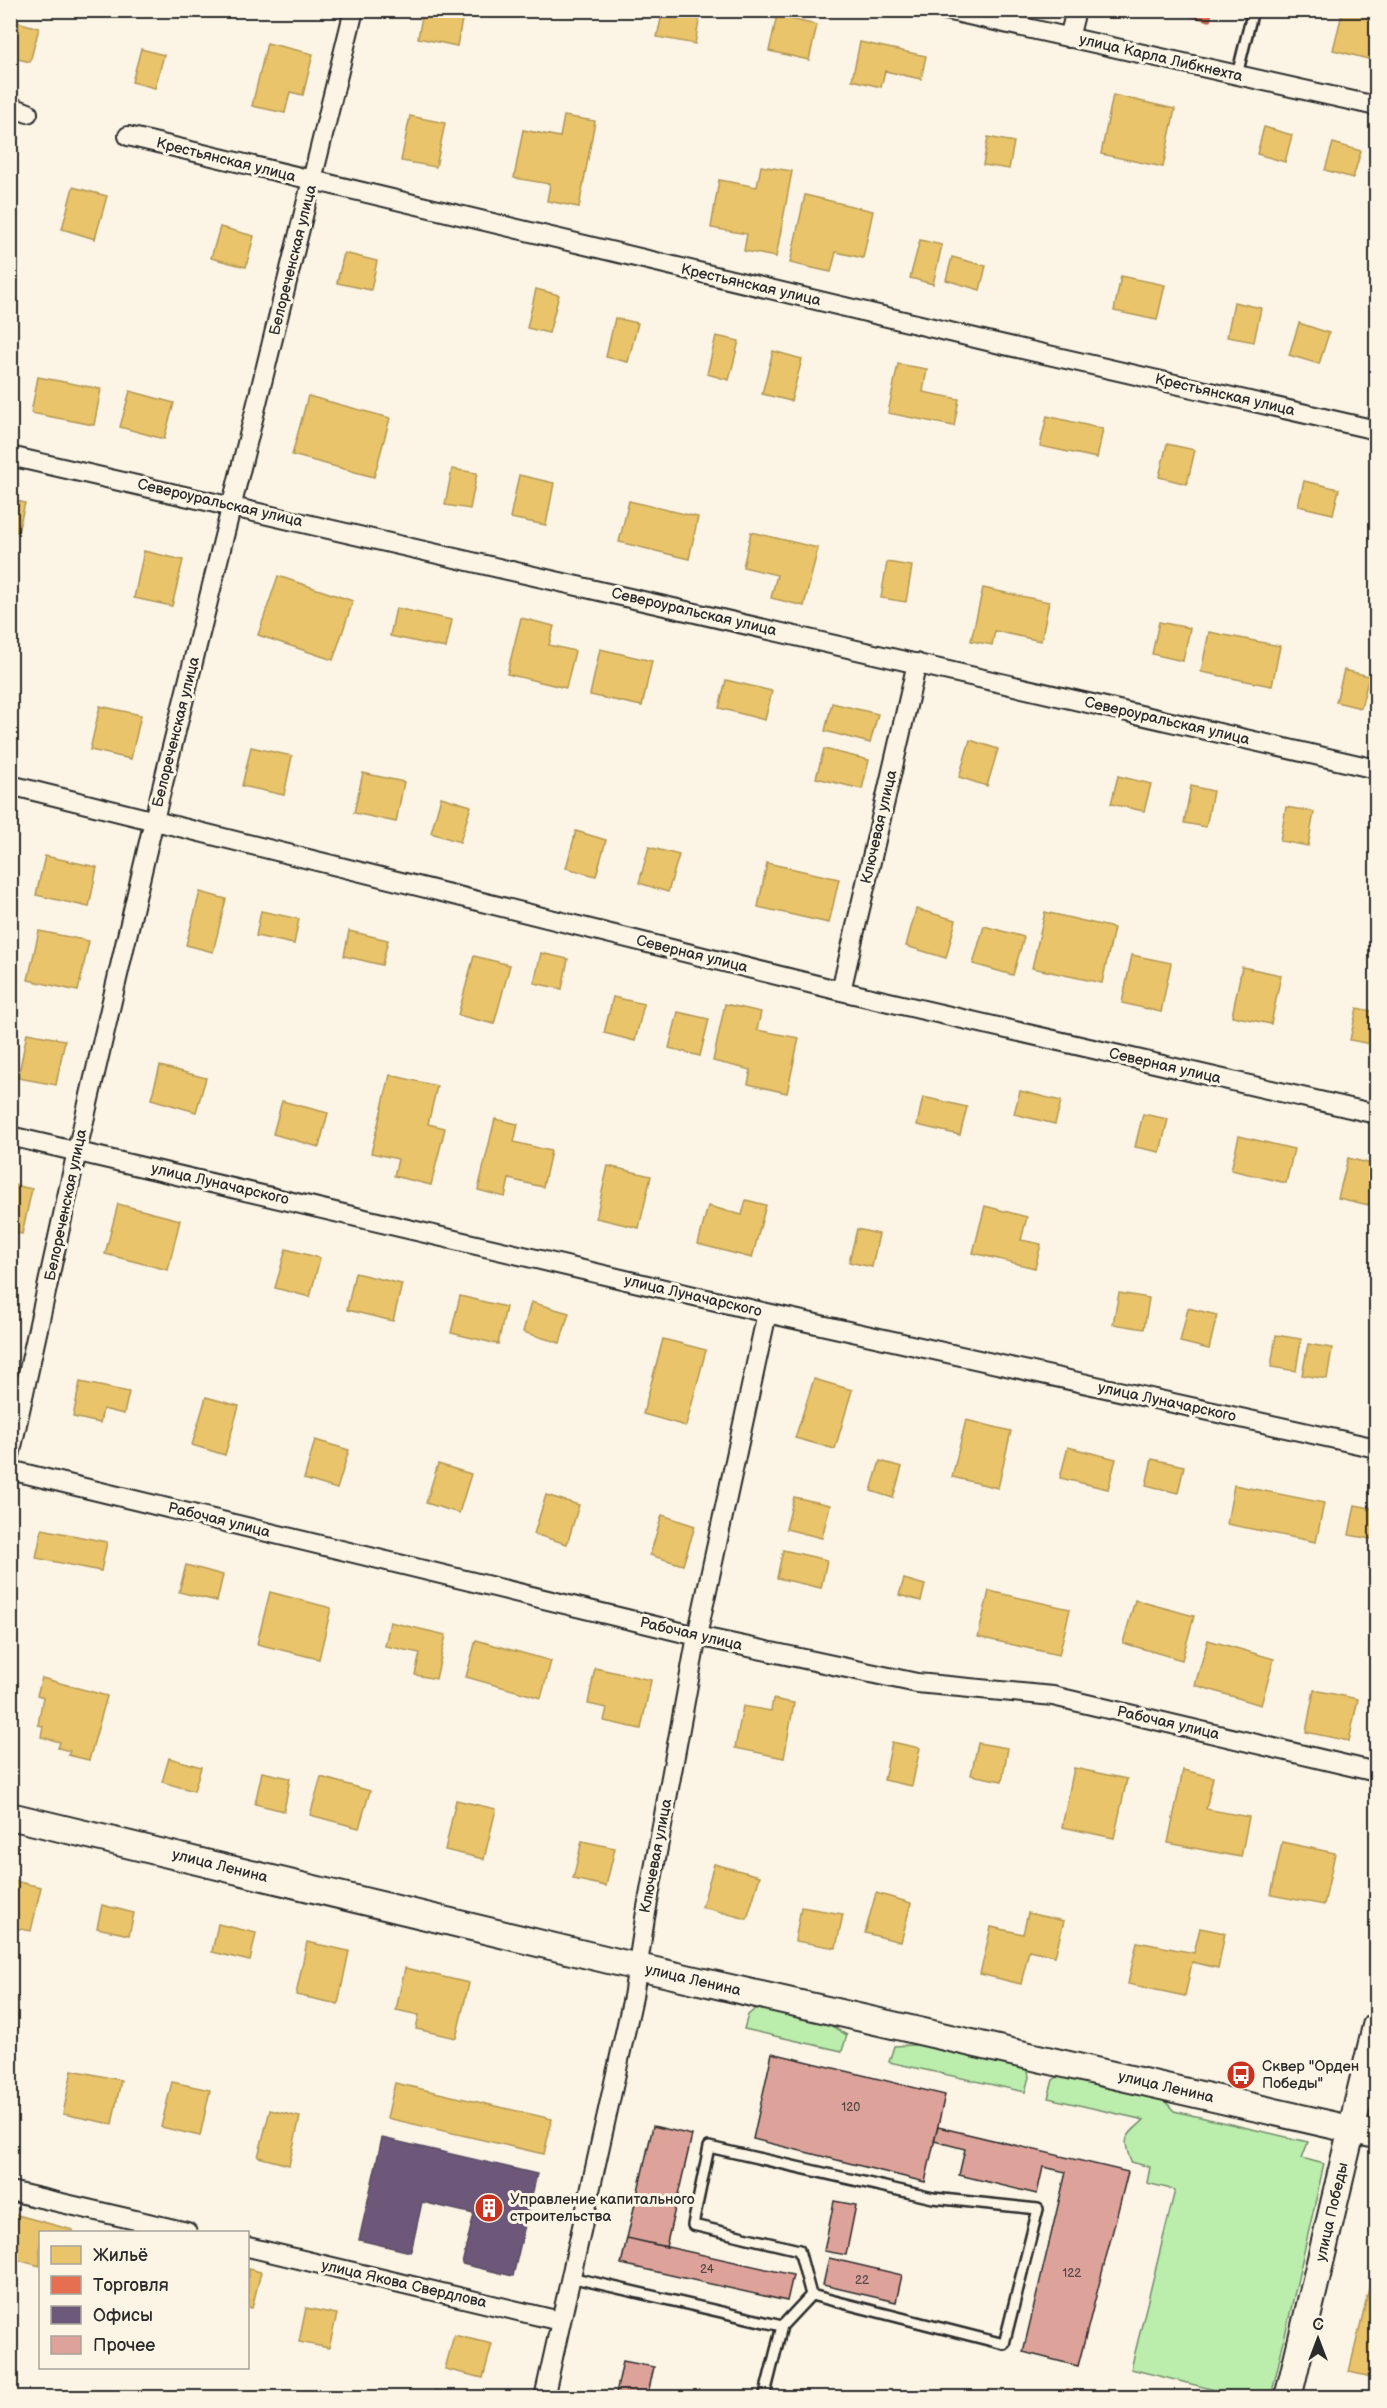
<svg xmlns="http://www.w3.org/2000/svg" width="1387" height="2408" font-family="'Balsamiq Sans',sans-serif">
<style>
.green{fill:#bbedad;stroke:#738c6c;stroke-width:1.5}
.homes{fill:#e9c46a;stroke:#b09657;stroke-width:1.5}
.shops{fill:#e76f51;stroke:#af5b46;stroke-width:1.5}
.offices{fill:#6d597a;stroke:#594b62;stroke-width:1.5}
.building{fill:#dda39a;stroke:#2b2b2b;stroke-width:1.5}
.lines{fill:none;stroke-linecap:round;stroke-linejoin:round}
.service-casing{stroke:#2b2b2b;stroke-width:14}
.minor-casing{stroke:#2b2b2b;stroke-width:22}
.secondary-casing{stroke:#2b2b2b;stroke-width:30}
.service{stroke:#fcf5e5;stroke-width:9}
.minor{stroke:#fcf5e5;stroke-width:18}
.secondary{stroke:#fcf5e5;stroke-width:26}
.labels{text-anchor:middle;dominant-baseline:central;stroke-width:6;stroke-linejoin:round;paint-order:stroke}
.number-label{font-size:12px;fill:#584947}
.street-label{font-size:15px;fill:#2b2b2b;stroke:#fcf5e5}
.poi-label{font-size:15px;fill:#2b2b2b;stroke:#fcf5e5;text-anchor:start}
</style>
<rect width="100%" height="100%" fill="#fcf5e5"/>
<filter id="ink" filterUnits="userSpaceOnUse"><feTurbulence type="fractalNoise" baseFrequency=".0167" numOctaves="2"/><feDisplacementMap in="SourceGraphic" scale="12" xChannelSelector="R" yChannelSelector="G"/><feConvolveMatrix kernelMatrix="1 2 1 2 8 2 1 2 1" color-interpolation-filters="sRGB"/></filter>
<g filter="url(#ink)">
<path class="green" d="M760,2005L818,2018L847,2035L842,2051L744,2029L748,2015Z
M932,2044L1027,2066L1029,2077L1025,2092L889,2062L894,2046Z
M1063,2073L1160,2096L1174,2111L1308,2142L1302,2158L1324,2164L1271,2397H1243L1131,2369L1175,2190L1147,2183L1150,2167L1131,2162C1121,2136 1127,2136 1144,2120L1048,2098L1053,2080Z"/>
<path class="homes" d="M663,10H701L695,44L657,37Z
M1343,10L1376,16V61L1333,50Z
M423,12L462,20L457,46L418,38Z
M777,16L817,25L809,60L769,51Z
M10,20L39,28L30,62L10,57Z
M860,42L926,56L921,79L885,71L881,87L852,80Z
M267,43L313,54L303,95L290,92L285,113L252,106Z
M141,49L164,55L155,88L132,82Z
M1113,95L1175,109L1163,167L1101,154Z
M410,116L445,123L436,167L401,161Z
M564,116L595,121L579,207L547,201L550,184L514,178L523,130L560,137Z
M1264,127L1292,135L1285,162L1257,154Z
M988,137L1014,142L1009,169L983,165Z
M1333,143L1361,151L1353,178L1325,170Z
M761,166L792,171L776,257L744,251L747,234L711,228L719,180L757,187Z
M73,187L107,196L95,239L62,229Z
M805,195L873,211L863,258L836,252L831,272L790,263Z
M220,227L254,236L246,267L211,258Z
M920,240L942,245L933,284L910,278Z
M344,253L377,261L371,290L337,283Z
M952,257L986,266L980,290L946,280Z
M1121,276L1165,285L1157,320L1114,311Z
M536,289L559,295L549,333L527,328Z
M1234,302L1261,308L1254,342L1227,337Z
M615,318L638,323L628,362L606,357Z
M1299,323L1329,333L1319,364L1289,355Z
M716,336L739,341L729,380L707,374Z
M773,351L802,359L791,401L762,394Z
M898,364L927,369L923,392L959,399L954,426L888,413Z
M38,377L101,389L94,425L31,413Z
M130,391L174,403L164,439L120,427Z
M308,396L390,418L374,477L292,455Z
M1047,416L1103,429L1097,458L1040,446Z
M1167,444L1195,450L1187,484L1159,477Z
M452,469L477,473L470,509L445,505Z
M519,475L554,483L546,525L510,518Z
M1304,481L1339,489L1333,514L1298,506Z
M10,499L25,503L18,532L10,531Z
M629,501L698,517L689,559L619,542Z
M751,532L818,548L804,606L771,598L777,575L743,567Z
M144,551L183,560L172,606L134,598Z
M887,562L912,566L906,602L881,598Z
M278,576L353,601L333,660L258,635Z
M983,588L1049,602L1041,641L995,631L992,645L971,641Z
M396,608L452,620L446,648L390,636Z
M521,618L554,626L549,645L575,651L566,688L507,674Z
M1159,622L1190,628L1183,661L1152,654Z
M1209,632L1280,646L1272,686L1201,672Z
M600,649L652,661L642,706L590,695Z
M1344,670L1369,676L1361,708L1336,702Z
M726,680L772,691L765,720L719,708Z
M832,703L878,714L870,743L825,731Z
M100,706L141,715L131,759L90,750Z
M970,740L998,749L987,786L959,777Z
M251,747L292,756L284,795L242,786Z
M824,749L869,760L862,789L816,778Z
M363,773L404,782L396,822L354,813Z
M1118,776L1151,784L1144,811L1111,804Z
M1191,786L1213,791L1206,827L1184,823Z
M441,797L471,806L460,842L431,833Z
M1286,807L1314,812L1308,846L1280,841Z
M576,831L606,840L596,876L566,868Z
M649,847L679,855L668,892L639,883Z
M45,856L97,867L89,907L36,895Z
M767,863L839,879L829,923L758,907Z
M200,892L226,899L213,952L186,945Z
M916,909L956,920L946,958L906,946Z
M261,911L299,919L294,944L256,936Z
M1045,912L1114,928L1102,983L1032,968Z
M984,926L1024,937L1013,975L973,964Z
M39,931L89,941L78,991L28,980Z
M349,931L388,940L382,965L344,956Z
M541,953L568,959L562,989L534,983Z
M1132,955L1171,963L1161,1012L1122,1003Z
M474,956L510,965L494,1024L458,1015Z
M1242,967L1281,975L1271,1024L1232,1016Z
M613,997L644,1004L635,1041L604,1033Z
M725,1004L761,1012L757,1030L799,1038L787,1093L748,1084L751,1070L713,1061Z
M1357,1008L1376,1012V1045L1350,1040Z
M678,1012L709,1019L700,1056L669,1048Z
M27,1033L65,1040L56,1085L18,1078Z
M160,1066L206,1078L196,1112L151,1099Z
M390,1075L437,1086L428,1124L445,1128L431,1185L394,1176L398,1159L371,1153Z
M1020,1091L1061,1101L1055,1124L1014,1114Z
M923,1097L967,1107L960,1135L917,1125Z
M282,1101L328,1113L319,1147L273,1134Z
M1143,1114L1168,1119L1160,1152L1135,1147Z
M495,1119L518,1124L514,1142L551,1151L543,1187L509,1179L505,1197L478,1190Z
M1239,1136L1294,1149L1286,1183L1231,1170Z
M1348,1158L1376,1165V1175L1369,1205L1338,1198Z
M608,1166L651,1176L639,1228L596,1218Z
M10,1184L32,1189L22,1234L10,1231Z
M746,1200L766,1205L752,1258L698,1244L708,1206L742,1215Z
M118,1204L180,1220L168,1270L105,1254Z
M985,1206L1027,1217L1021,1240L1041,1244L1035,1268L973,1253Z
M857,1229L879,1234L872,1267L849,1262Z
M286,1249L320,1258L310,1297L275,1288Z
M355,1273L402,1284L393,1321L347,1310Z
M1119,1293L1149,1298L1144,1329L1113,1324Z
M460,1296L506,1307L498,1344L451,1333Z
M531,1302L569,1313L560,1343L523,1332Z
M1188,1308L1217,1315L1209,1349L1180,1342Z
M1276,1335L1301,1339L1296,1371L1271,1367Z
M663,1339L706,1350L686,1426L643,1414Z
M1308,1344L1332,1348L1327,1379L1302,1375Z
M814,1379L852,1390L835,1449L795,1438Z
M80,1382L129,1392L124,1414L103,1409L100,1423L73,1417Z
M206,1397L239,1406L225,1455L192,1445Z
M966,1420L1011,1431L998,1488L952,1477Z
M315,1440L349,1450L337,1489L304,1479Z
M1068,1447L1116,1459L1108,1489L1060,1478Z
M1152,1459L1184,1466L1178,1493L1146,1485Z
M880,1461L902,1467L893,1498L871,1491Z
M438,1464L471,1474L459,1513L426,1503Z
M1234,1485L1324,1503L1316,1542L1227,1524Z
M546,1495L579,1505L567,1544L534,1534Z
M794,1497L830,1505L822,1538L786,1529Z
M1355,1505L1376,1509V1540L1349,1535Z
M662,1515L695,1526L683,1565L650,1555Z
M42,1529L107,1542L101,1571L36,1558Z
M783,1550L827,1560L821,1588L777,1578Z
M186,1565L223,1575L217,1601L179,1592Z
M904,1579L925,1585L921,1601L899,1595Z
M989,1591L1070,1609L1059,1655L978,1637Z
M270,1592L331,1608L319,1659L257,1644Z
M1135,1600L1194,1616L1182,1660L1123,1643Z
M390,1622L446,1635L436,1679L415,1675L420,1653L385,1646Z
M476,1640L551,1661L541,1698L466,1677Z
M1208,1640L1274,1659L1261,1705L1195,1685Z
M595,1668L651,1680L641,1729L604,1721L607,1708L588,1704Z
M42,1678L107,1696L89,1760L68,1755L70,1751L58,1748L60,1742L41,1737L43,1726L38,1725L43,1697L37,1695Z
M1314,1690L1358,1699L1349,1741L1306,1732Z
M773,1699L794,1703L784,1758L735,1748L743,1706L771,1711Z
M892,1742L920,1748L912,1786L884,1780Z
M978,1743L1008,1748L1002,1781L971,1775Z
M169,1758L201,1767L194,1791L162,1782Z
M1074,1768L1127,1779L1114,1838L1062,1827Z
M1183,1770L1213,1777L1206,1809L1249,1817L1241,1857L1168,1843Z
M262,1772L290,1778L284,1811L255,1804Z
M321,1777L370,1791L359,1828L310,1815Z
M456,1800L496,1809L484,1859L445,1850Z
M582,1841L615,1848L606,1886L573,1879Z
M1282,1842L1335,1853L1324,1905L1271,1895Z
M714,1864L760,1876L747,1919L702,1907Z
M10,1880L41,1887L31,1931L10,1927Z
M876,1893L911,1903L901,1942L865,1933Z
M102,1905L134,1913L129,1935L97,1928Z
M801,1907L843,1914L836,1948L795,1941Z
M1028,1913L1064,1921L1055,1956L1029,1950L1021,1984L980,1974L991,1927L1023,1934Z
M218,1924L256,1933L250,1961L212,1952Z
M1200,1928L1225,1933L1218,1968L1192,1962L1185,1996L1128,1984L1137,1942L1194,1953Z
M307,1942L349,1951L338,2004L296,1995Z
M405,1968L469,1983L456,2038L416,2029L419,2015L396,2010Z
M72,2070L121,2080L112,2124L63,2114Z
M172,2082L210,2090L200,2136L161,2127Z
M395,2083L552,2119L544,2154L387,2118Z
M270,2110L300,2117L289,2165L258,2157Z
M10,2213L73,2230V2232H40V2266L10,2258Z
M1376,2259V2378L1349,2372Z
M248,2269L261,2272L252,2308L248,2307Z
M306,2308L337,2314L329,2348L299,2342Z
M454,2335L492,2344L483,2378L445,2369Z
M435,2390L473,2398H433Z"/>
<path class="shops" d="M1179,10H1212L1210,21L1179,13Z
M1067,2389L1106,2398H1065Z"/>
<path class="offices" d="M382,2138L537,2174L513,2276L462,2264L474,2214L422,2202L411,2252L359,2240Z"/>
<path class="building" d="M772,2053L945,2095L925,2182L753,2139Z
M653,2126L692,2135L666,2247L627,2238Z
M938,2127L1128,2172L1078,2366L1023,2352L1066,2172L1043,2167L1037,2194L959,2175L965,2149L934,2141Z
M834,2201L856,2205L846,2255L824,2251Z
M627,2238L793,2275L787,2301L621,2264Z
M829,2258L902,2275L896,2302L823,2285Z
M623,2361L654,2367L647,2398H615Z"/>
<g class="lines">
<g class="service-casing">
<path id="service" d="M1237,75L1253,10
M570,2277L782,2326L764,2398
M782,2326L811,2295L1004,2344L1038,2209L933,2198L709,2147L693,2225L799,2250L811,2295"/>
</g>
<g class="minor-casing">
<path id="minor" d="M946,10L1376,106
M1069,38L1076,10
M10,106L28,113
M128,136L996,343L1376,430
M10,456L1376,769
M10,785L841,991L1376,1114
M841,991L917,663
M10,1136L767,1313L1376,1448
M10,1456L77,1151L154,820L354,10
M10,1470L697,1636L917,1683L1053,1696L1376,1772
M10,2191L187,2232
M248,2247L560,2321
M544,2398L633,1997L645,1918L697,1636L767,1313"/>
</g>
<g class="secondary-casing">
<path id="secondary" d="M10,1816L638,1967L1376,2135
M1288,2398L1376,2026"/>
</g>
<use href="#service" class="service"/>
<use href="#minor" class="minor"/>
<use href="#secondary" class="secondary"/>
</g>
</g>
<defs>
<g id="bus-disc" transform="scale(1.5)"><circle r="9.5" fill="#c8321e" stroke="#fcf5e5"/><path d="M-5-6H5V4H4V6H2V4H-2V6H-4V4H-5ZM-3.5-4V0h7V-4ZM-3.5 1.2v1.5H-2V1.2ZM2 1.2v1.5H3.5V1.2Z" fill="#fff"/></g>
<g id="building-disc" transform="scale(1.5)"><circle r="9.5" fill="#c8321e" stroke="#fcf5e5"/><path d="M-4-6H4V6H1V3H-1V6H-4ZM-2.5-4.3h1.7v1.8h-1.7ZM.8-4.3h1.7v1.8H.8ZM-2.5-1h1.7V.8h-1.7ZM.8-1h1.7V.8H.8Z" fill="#fff"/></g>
</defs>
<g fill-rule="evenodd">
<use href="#bus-disc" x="1241" y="2075"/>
<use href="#building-disc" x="489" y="2208"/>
</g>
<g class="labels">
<g class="number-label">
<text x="851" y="2107">120</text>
<text x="707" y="2269">24</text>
<text x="1072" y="2273">122</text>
<text x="862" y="2280">22</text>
</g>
<g class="street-label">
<text transform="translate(1161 58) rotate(13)">улица Карла Либкнехта</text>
<text transform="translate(226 160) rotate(14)">Крестьянская улица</text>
<text transform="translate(293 260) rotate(-76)">Белореченская улица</text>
<text transform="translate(751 285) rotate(13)">Крестьянская улица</text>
<text transform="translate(1225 395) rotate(13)">Крестьянская улица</text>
<text transform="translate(220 503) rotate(13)">Североуральская улица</text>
<text transform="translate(694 612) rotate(13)">Североуральская улица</text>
<text transform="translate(1167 721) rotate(13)">Североуральская улица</text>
<text transform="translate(176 732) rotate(-76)">Белореченская улица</text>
<text transform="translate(879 827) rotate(-77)">Ключевая улица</text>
<text transform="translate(692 954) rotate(14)">Северная улица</text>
<text transform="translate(1165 1066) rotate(13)">Северная улица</text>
<text transform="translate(220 1184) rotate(13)">улица Луначарского</text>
<text transform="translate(66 1205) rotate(-78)">Белореченская улица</text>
<text transform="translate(693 1296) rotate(13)">улица Луначарского</text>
<text transform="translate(1167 1402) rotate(12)">улица Луначарского</text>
<text transform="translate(219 1520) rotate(14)">Рабочая улица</text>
<text transform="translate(691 1634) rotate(13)">Рабочая улица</text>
<text transform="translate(1168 1723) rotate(13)">Рабочая улица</text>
<text transform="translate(656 1856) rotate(-79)">Ключевая улица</text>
<text transform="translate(220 1866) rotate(14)">улица Ленина</text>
<text transform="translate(693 1980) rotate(13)">улица Ленина</text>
<text transform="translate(1166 2087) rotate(13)">улица Ленина</text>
<text transform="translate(1332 2212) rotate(-77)">улица Победы</text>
<text transform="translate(404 2284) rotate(13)">улица Якова Свердлова</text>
</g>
<g class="poi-label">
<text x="1262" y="2066">Сквер "Орден<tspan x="1262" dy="17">Победы"</tspan></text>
<text x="510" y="2199">Управление капитального<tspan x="510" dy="17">строительства</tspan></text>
</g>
</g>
<rect width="1387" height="2408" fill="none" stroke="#fcf5e5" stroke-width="36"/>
<rect x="18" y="18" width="1351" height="2372" fill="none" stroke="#2b2b2b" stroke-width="2" filter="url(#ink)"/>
<rect x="39" y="2231" width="210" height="138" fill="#fcf5e5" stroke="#a8a49b" stroke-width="1.5"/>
<rect x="51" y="2246" width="30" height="18" fill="#e9c46a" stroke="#a8a49b" stroke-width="1.5"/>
<text x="93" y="2261" font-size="18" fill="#2b2b2b">Жильё</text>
<rect x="51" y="2276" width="30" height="18" fill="#e76f51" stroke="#a8a49b" stroke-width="1.5"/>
<text x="93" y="2291" font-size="18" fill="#2b2b2b">Торговля</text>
<rect x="51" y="2306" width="30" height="18" fill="#6d597a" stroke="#a8a49b" stroke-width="1.5"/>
<text x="93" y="2321" font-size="18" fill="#2b2b2b">Офисы</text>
<rect x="51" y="2336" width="30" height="18" fill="#dda39a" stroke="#a8a49b" stroke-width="1.5"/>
<text x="93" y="2351" font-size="18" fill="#2b2b2b">Прочее</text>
<g transform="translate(1318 2339)" stroke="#fcf5e5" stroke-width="4.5" paint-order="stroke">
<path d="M0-4.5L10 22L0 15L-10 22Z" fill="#2b2b2b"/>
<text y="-9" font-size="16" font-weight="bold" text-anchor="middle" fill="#2b2b2b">С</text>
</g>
</svg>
